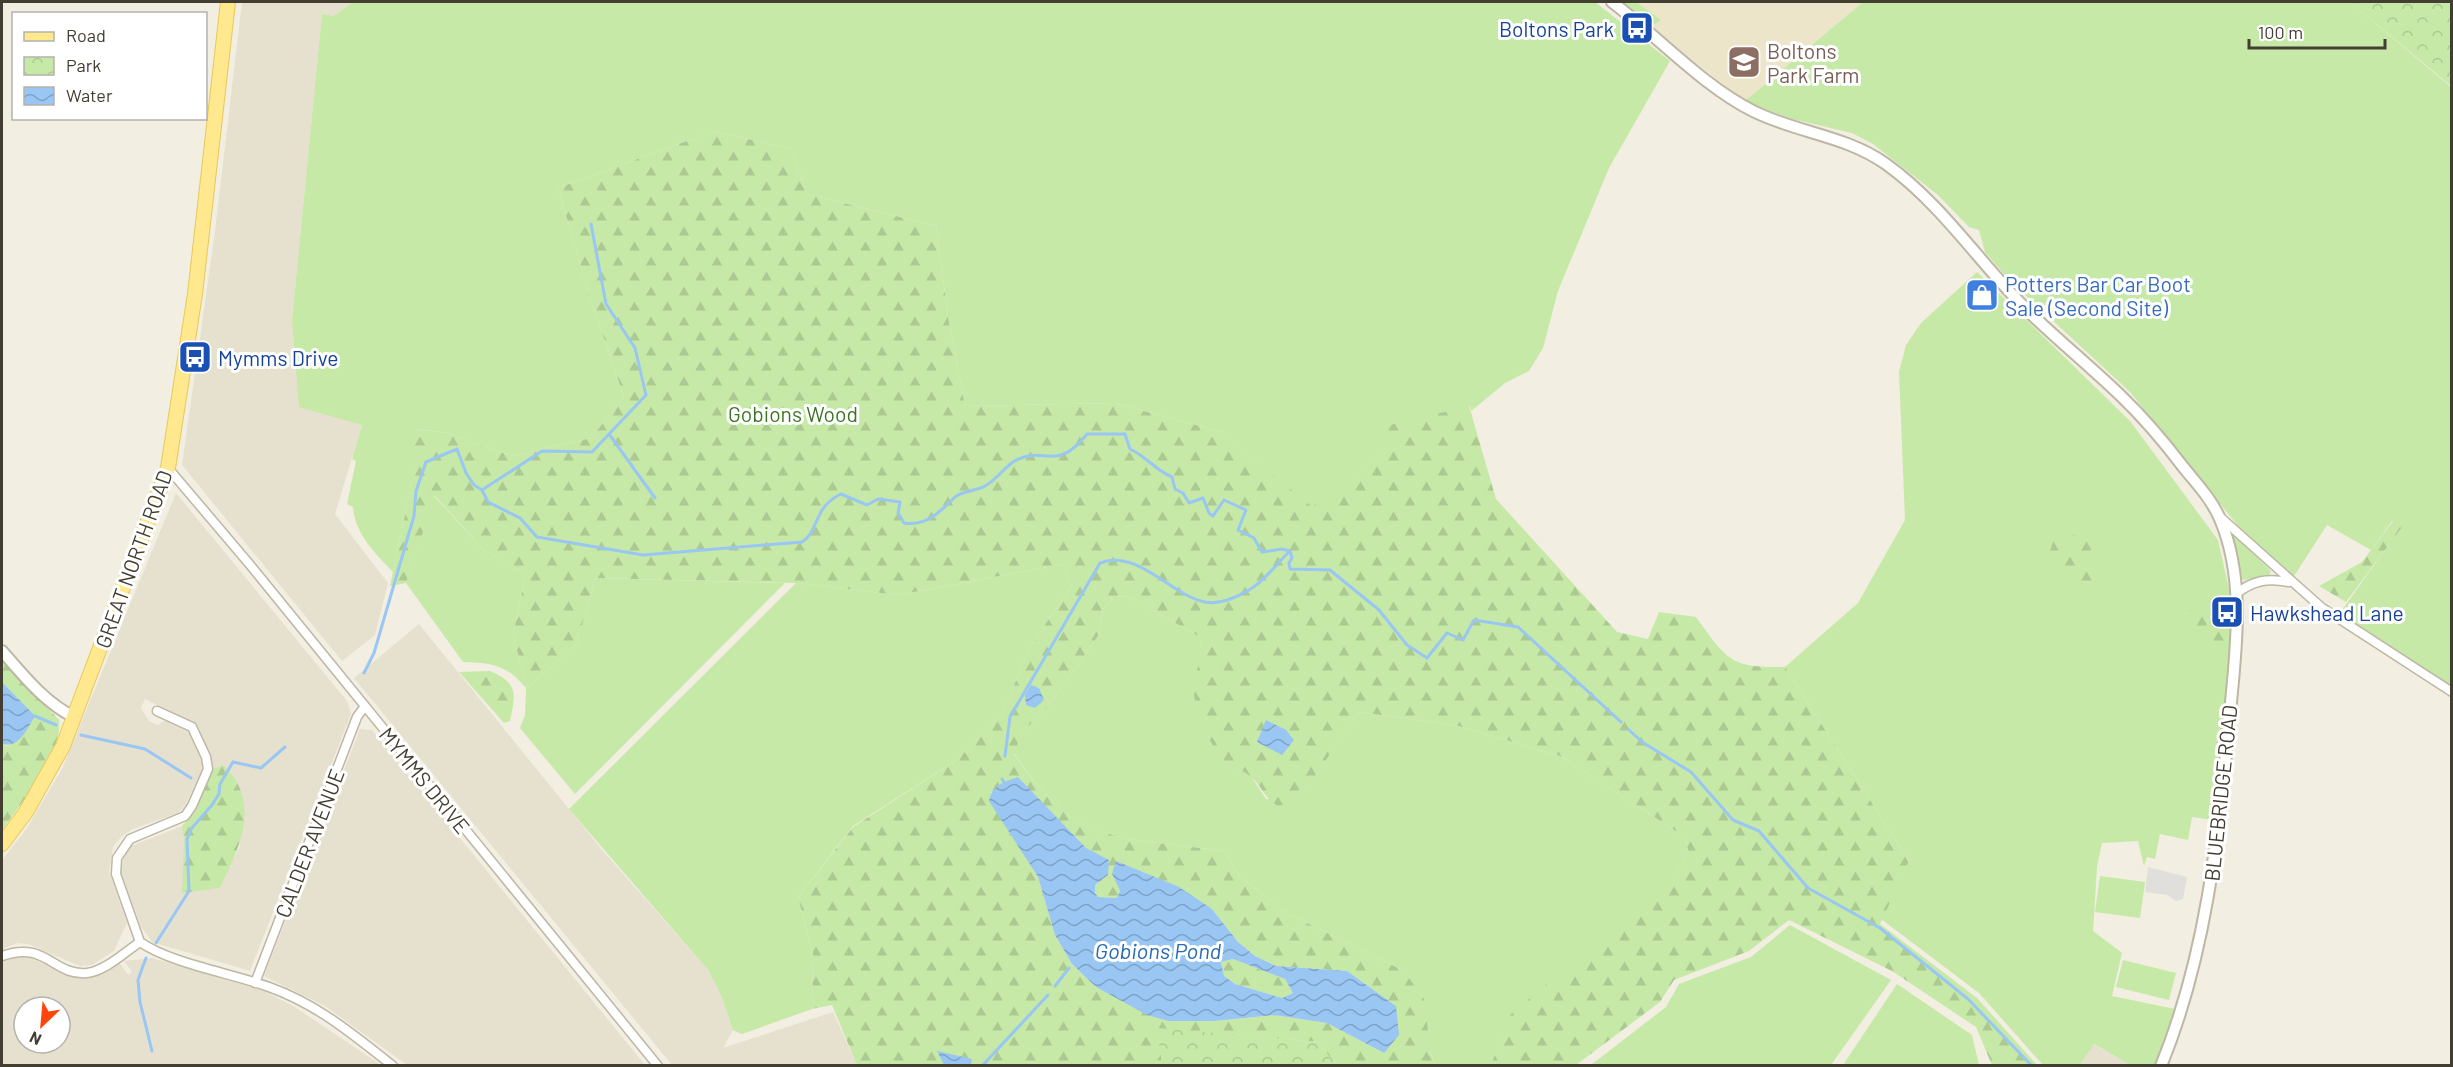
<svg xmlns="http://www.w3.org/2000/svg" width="2453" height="1067" font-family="Barlow,sans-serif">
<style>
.residential{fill:#e6e1cf;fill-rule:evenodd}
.education{fill:#ece5ca}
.grass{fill:#c6e9a7}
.forest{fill:url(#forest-firs);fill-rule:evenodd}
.park{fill:url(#park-crowns)}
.parking{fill:#e1dfdb}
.water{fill:url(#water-waves);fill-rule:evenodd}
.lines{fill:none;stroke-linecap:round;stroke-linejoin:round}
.stream{stroke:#99c6f3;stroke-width:3}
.minor-casing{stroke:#bdb7a4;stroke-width:11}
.tertiary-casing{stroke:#bdb7a4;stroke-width:14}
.primary-casing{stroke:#e8c959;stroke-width:16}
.minor{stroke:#fff;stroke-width:8}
.tertiary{stroke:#fff;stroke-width:10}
.primary{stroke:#ffe88d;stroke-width:14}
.labels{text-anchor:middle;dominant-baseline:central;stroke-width:6;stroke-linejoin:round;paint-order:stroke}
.transit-label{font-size:21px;fill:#164399;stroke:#fff;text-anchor:start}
.education-label{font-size:21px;fill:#785e54;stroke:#fff;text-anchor:start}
.shop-label{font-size:21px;fill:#366cbe;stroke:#fff;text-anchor:start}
.park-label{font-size:21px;fill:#3c7624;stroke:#fff}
.street-label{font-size:21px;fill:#433e32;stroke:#fff}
.water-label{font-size:22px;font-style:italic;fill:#286cb2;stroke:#fff}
</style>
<defs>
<pattern id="forest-firs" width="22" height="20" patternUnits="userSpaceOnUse" patternTransform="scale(1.5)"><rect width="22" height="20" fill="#c6e9a7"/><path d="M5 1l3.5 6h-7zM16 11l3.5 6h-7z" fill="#abc990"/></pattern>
<pattern id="park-crowns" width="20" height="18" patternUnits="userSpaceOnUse" patternTransform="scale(1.5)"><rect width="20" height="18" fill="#c6e9a7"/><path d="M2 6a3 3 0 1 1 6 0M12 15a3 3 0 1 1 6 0" fill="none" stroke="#abc990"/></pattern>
<pattern id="water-waves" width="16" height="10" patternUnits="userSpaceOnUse" patternTransform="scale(1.5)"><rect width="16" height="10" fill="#99c6f3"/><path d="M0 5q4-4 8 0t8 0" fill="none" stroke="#7ea2c5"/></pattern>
</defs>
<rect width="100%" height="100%" fill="#f2eee1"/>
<path class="residential" d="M242,2H353L334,16L322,14L292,320L362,425L335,514L388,583L375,635L342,661L182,465L215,231Z
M176,493L347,701L351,714L250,971L152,942L141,927L121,872L124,854L131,846L182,826L184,842L220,888L240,846L223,765L213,769L210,754L197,725L145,699L141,708L149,721L158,725L166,720L192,734L202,763L201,771L186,804L178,813L133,829L122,836L113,847L109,872L127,923L114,951L92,965L80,966L28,944L17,943L2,949V860L27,828L62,769Z
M419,624L603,851L708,970L721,995L733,1030L723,1048L833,1012L857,1065H672L354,678Z
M360,729L372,730L645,1065H407L325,1006L264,976Z
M17,956L30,958L79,979L95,976L119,962L128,975L132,972L124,961L152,958L262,990L295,1007L381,1065H2V962ZM24,1007H60V1043H24Z
M2093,1044L2130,1065L2080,1066Z"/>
<path class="education" d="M1618,2H1863L1745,101Z"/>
<path class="grass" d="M353,2H1595L1670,61L1609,168L1558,291L1543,348L1529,371L1505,383L1471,411L1470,406L1388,451L1312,508L1222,432L1114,403L965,406L949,323L936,226L807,194L791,149L714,131L558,188L590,297L624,397L591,438L512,456L448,433L415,429L410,491L393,572C375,553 355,534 353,507L347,504L356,461L352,459L362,425L299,407L292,320L322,14L334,16Z
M1619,2H1636L1661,20L1653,25L1648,24Z
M1863,2H2350L2451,87V685L2340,613L2401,527L2392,521L2371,550L2327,525L2294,576L2247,537L2130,392L2010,281L1985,252L1979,230L1969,227L1938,195L1873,144L1852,133L1792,119L1745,101Z
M1977,272L2130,421L2218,540L2229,589L2230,637L2225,737L2214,820L2192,817L2188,840L2160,834L2155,859L2147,857L2144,866L2138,841L2102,843L2097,867L2093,931L2122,953L2112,996L2175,1009L2156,1065H2130L2094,1044L2080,1065H2043L1979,993L1881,919L1909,861L1785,667L1858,603L1905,520L1899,372L1906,345L1921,323Z
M434,496L485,551L526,574L513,635L527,688L576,645L596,578L785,583L575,794L520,728L525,715L526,688C507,665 493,663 463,662L406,583Z
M2234,534L2271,571L2269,576L2245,580L2239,578L2231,536Z
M1064,564L1071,587L1029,648L1003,713L958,759L853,826L798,897L813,954L812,1009L742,1034L733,1030L721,995L708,970L569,809L796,583L898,595Z
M1127,596L1200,637L1202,655L1194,689L1226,762L1251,776L1266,799L1297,801L1359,712L1455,725L1560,756L1685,837L1688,850L1677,874L1503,1034L1491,1065H1435L1404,971L1287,913L1240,877L1225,851C1184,845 1109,842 1076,821C1053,806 1029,776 1014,753L1023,730L1041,716L1098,636L1103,609L1114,597Z
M2100,876L2145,882L2140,918L2095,912Z
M1790,925L1891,980L1831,1065H1591L1666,1007L1679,984L1751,957Z
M2123,960L2176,973L2169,1000L2116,987Z
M1897,984L1972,1035L1979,1065H1843Z"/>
<path class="forest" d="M714,131L791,149L807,194L936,226L949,323L965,406L1114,403L1222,432L1312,507L1388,451L1386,426L1469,406L1496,499L1617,632L1648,639L1659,612L1696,617C1727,660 1730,668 1785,667L1909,861L1880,924L1977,998L2037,1065H1992L1976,1027L1892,971L1789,920L1749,951L1674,980L1660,1002L1576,1065H1491L1510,1015L1677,874L1688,850L1685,837L1560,756L1455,725L1359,712L1297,802L1278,806C1263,797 1262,786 1250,776C1243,770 1233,768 1226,762C1211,749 1192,708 1194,687C1196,668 1203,658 1200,637L1127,596L1114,597L1103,609L1098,636L1041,716L1023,730L1014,754C1029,776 1053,806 1076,821C1110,842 1184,845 1225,851L1240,877L1287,913L1404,971L1424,999L1431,1054L1435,1065H1336L1318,1042L1158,1029L1162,1065H857L832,1005L812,1009L813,954L798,897L853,827L958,759L1003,713L1029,648L1071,587L1064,564L898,595L796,583L596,578L576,645L527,688L513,635L526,574L485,551L435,496L406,583L390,586L410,491L414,429L448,433L512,456L591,438L624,397L590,297L558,188ZM1018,777L1108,875L1095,885V893L1098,897L1117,898L1120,891L1112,874L1212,909L1238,942L1255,956L1276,966L1347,971L1396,1006L1384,1053L1327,1023L1274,1015L1215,1021H1168L1148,1015L1096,987L1072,964L1055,935L1038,877L990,801L991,793Z
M2393,521L2402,527L2346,602L2319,586L2362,562Z
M2076,535L2100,547L2097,575L2088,585L2047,564L2053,540Z
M2191,607H2229L2228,652L2182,628Z
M2,659L59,720C63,753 21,803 2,830V744L8,746L34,716L2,682Z
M490,671C518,683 516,693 510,721L504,723L459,672Z
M223,765C262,801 240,848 220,888L182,893L184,842L182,826L196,810L213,769Z
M1233,959L1285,979L1293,993L1282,998L1235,984L1224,976L1221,962Z"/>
<path class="park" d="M2350,2H2451V87V86Z
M1157,1028L1318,1042L1336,1065H1162Z"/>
<path class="parking" d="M2148,867L2187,877L2183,899L2176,901L2167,895L2145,892Z"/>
<path class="water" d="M2,682L35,716C27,729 19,749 2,744Z
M1031,685L1039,688L1044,700L1035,708L1026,705L1025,695Z
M1266,720L1286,730L1294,740L1282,755L1257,742Z
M1018,777L1086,848L1109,860L1108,875L1095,885V893L1098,897L1117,898L1120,891L1112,874L1116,861L1179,887L1212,909L1238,942L1255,956L1276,966L1347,971L1396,1006L1399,1035L1384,1053L1327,1023L1274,1015L1215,1021H1168L1147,1015L1096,987L1072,964L1055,935L1038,877L989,801C992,785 1004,782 1018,777ZM1233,959L1285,979L1293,993L1282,998L1235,984L1224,976L1221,962Z
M937,1051L972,1059L971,1065H944Z"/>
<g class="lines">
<path class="stream" d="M609,434L655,498
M482,490L542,451L592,452L646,395L635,348L606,304L591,224
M364,673L374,653L414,516L416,491L426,462L457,449L466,473L474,485L482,490L488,502L520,518L537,537L643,555L802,542C819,532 813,507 841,494L867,505L878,499L900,502L898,513L904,523C926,527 941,511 955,497C961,491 977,491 985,486C996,480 1003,469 1013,462C1043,443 1055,475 1087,434H1125L1130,449C1147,457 1155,470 1172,477L1175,489L1183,493L1189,503L1203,498L1209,513L1213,516L1224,500L1246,510L1238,530L1254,538L1262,552L1282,549L1290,551L1292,558L1289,563L1290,569L1330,570L1379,610L1407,645L1427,658L1447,633L1463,640L1474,620L1518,627L1621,722
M35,716L56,725
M1628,729L1642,742L1691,772L1733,820L1759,831L1808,888L1880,928L1968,999L2032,1066
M81,735L145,749L191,778
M1005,756L1010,717L1100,563C1137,548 1172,596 1205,602C1219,605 1237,597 1249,590C1264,582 1277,563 1290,551
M1002,779L1004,782
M156,943L189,891L187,839L191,829L212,805L219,794L220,784L233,762L261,768L285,747
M146,958L138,980L140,1002L152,1051
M1055,986L1069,968
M982,1066L1048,995"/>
<g class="minor-casing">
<path id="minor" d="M168,468L251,566L658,1066
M2219,516L2321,607L2452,692
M2236,594C2253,580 2268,578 2289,582
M140,942L116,874L117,858L130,839L185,816L192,806L208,769L206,757L192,727L157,711
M140,942C172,964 231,973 269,987C317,1004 354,1035 393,1066
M2,956C46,940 53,976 87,973C105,971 125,952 140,942
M255,983L357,717L365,706"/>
</g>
<g class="tertiary-casing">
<path id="tertiary" d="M1612,2C1656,35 1704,87 1753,111C1797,133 1845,135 1886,164C1943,205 1980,264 2029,312C2059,341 2091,367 2121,396C2144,418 2165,443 2184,468C2197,484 2212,500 2220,519C2247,582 2235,656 2229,723C2218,839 2206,956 2161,1066
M2,651C23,675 45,703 74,717"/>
</g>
<g class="primary-casing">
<path id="primary" d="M2,844L26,812L63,746L168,468L195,294L228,2"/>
</g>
<use href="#minor" class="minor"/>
<use href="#tertiary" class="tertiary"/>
<use href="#primary" class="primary"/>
</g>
<defs>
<g id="bus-square" transform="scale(1.725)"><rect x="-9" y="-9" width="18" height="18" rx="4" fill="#1a4fb4" stroke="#fff"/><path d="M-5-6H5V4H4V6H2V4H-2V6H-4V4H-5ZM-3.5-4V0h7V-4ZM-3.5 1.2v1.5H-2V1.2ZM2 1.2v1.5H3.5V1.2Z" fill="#fff"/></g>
<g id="university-square" transform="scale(1.725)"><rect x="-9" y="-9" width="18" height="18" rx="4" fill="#8d6e63" stroke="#fff"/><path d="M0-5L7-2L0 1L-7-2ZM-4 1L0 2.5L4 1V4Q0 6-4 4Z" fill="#fff"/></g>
<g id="shop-square" transform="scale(1.725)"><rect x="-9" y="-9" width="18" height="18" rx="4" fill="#3f7fe0" stroke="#fff"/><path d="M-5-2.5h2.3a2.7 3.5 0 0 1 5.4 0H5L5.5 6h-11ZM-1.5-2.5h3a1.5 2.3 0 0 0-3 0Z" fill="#fff"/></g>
</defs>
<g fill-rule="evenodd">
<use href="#bus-square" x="1637" y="28"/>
<use href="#university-square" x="1744" y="62"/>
<use href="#shop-square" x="1982" y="295"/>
<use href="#bus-square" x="195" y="357"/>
<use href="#bus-square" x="2227" y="612"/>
</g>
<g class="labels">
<g class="transit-label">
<text x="1614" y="28" text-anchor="end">Boltons Park</text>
<text x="218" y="357">Mymms Drive</text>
<text x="2250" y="612">Hawkshead Lane</text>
</g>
<g class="education-label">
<text x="1767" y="50">Boltons<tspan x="1767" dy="24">Park Farm</tspan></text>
</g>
<g class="shop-label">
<text x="2005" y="283">Potters Bar Car Boot<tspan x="2005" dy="24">Sale (Second Site)</tspan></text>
</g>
<g class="park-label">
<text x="793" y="413">Gobions Wood</text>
</g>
<g class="street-label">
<text transform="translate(133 559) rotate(-70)">GREAT NORTH ROAD</text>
<text transform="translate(425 780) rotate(51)">MYMMS DRIVE</text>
<text transform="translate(2220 793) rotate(-84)">BLUEBRIDGE ROAD</text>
<text transform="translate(309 843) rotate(-69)">CALDER AVENUE</text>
</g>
<g class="water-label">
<text x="1158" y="950">Gobions Pond</text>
</g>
</g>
<rect width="2453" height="1067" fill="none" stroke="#433e32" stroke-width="6"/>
<rect x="12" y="12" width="195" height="108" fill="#ffffff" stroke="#b4b2ad" stroke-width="1.5"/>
<rect x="24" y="32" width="30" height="9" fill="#ffe88d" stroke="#b4b2ad" stroke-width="1.5"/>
<text x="66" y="42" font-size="18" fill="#433e32">Road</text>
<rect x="24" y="57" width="30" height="18" fill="url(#park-crowns)" stroke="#b4b2ad" stroke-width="1.5"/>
<text x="66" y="72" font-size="18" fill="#433e32">Park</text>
<rect x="24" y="87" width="30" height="18" fill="url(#water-waves)" stroke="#b4b2ad" stroke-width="1.5"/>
<text x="66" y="102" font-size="18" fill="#433e32">Water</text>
<g transform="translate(42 1025) rotate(206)"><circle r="28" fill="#ffffff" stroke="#b4b2ad" stroke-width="1.5"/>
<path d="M0-4.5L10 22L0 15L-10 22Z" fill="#ff450b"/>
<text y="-9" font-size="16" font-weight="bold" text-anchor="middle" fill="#433e32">N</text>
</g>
<path d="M2249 39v9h136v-9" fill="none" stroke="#433e32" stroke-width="3"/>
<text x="2258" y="39" font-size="18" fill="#433e32" stroke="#ffffff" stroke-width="4.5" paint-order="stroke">100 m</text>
</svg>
